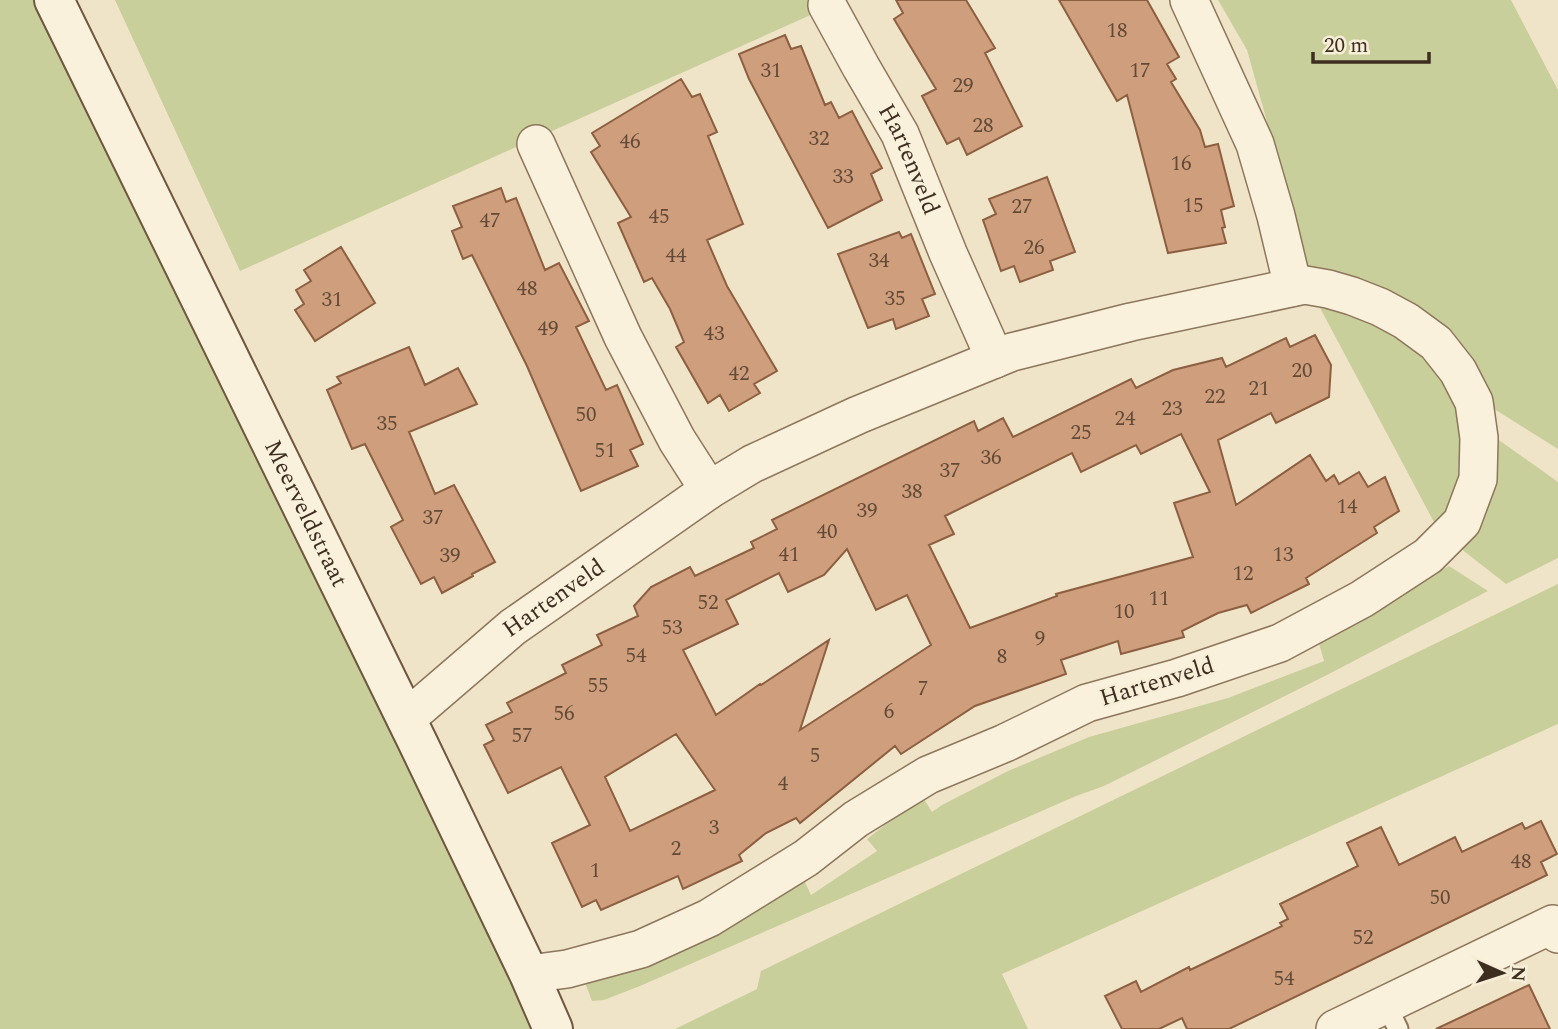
<svg xmlns="http://www.w3.org/2000/svg" width="1558" height="1029" font-family="Spectral,serif">
<style>
.green{fill:#c9cf9b}
.building{fill:#cf9f7d;stroke:#8d5f41;stroke-width:2;fill-rule:evenodd}
.lines{fill:none;stroke-linecap:round;stroke-linejoin:round}
.lane-casing{stroke:#8d765c;stroke-width:23}
.street-casing{stroke:#8d765c;stroke-width:40}
.secondary-casing{stroke:#6f573f;stroke-width:42}
.lane{stroke:#faf1dc;stroke-width:19}
.street{stroke:#faf1dc;stroke-width:37}
.secondary{stroke:#faf1dc;stroke-width:38}
.labels{text-anchor:middle;dominant-baseline:central;stroke-width:5;stroke-linejoin:round;paint-order:stroke}
.number-label{font-size:21px;fill:#624a37}
.street-label{font-size:24px;fill:#3d2e20;stroke:#f7eed8}
</style>
<rect width="100%" height="100%" fill="#f0e4c8"/>
<path class="green" d="M0,0H40L535,1029H0Z
M115,0H844L240,271Z
M1218,0H1511L1558,90V449L1491,407L1455,349L1309,272L1247,50Z
M1339,305L1423,349L1447,386L1460,414L1465,460L1445,518L1435,524L1319,306Z
M1496,438L1558,482V558L1506,584L1460,548Z
M1449,566L1488,591L1325,676L1104,786L1076,796L640,986L604,1000L592,1001L584,980L730,927L804,880L811,895L877,851L867,839L922,796L932,812L942,805L1008,771L1089,737L1228,698L1324,661L1318,640Z
M1558,584V724L1002,974L1028,1029H675L757,989L761,971Z"/>
<path class="building" d="M896,0H966L995,48L985,53L1022,126L967,155L959,138L947,144L922,96L936,89L894,19L903,13Z
M1059,0H1147L1179,57L1167,64L1176,79L1171,82L1200,130L1205,147L1218,144L1234,206L1221,210L1225,227L1222,228L1226,243L1168,253L1127,95L1117,101Z
M785,35L791,49L801,46L825,105L831,102L839,118L852,111L882,168L871,174L882,200L828,228L749,79L739,54Z
M681,79L692,97L700,94L717,132L708,136L743,224L707,240L727,286L777,371L754,384L760,393L729,411L720,395L708,403L676,347L684,342L670,309L652,278L644,282L618,223L631,217L591,152L600,146L592,133Z
M1047,177L1075,252L1050,261L1053,270L1020,282L1014,266L1001,271L983,220L996,214L989,199Z
M501,188L506,202L516,198L545,270L559,263L589,321L576,327L606,390L617,385L643,444L630,450L638,466L581,491L527,366L472,255L463,259L452,231L462,227L453,206Z
M899,232L902,238L911,234L935,294L922,299L929,316L896,329L893,319L868,328L838,254Z
M341,247L375,303L315,341L295,310L304,304L296,290L311,281L304,270Z
M1315,335L1331,365L1329,397L1276,423L1271,413L1218,440L1236,505L1310,455L1326,481L1334,475L1339,484L1359,472L1368,487L1385,477L1399,511L1374,527L1377,533L1306,578L1309,584L1251,613L1247,605L1218,613L1182,631L1184,637L1121,654L1118,641L1061,660L1066,674L975,706L901,754L895,746L800,823L796,818L766,833L739,855L742,861L683,889L678,876L601,910L596,900L582,907L552,843L590,825L561,767L508,793L484,745L494,740L486,725L512,712L507,703L566,673L562,665L602,645L597,635L638,616L634,606L651,587L690,567L695,576L754,548L751,542L777,529L772,520L974,421L978,431L1003,418L1013,437L1131,379L1136,388L1173,370L1222,358L1226,367L1286,338L1290,347ZM1181,434L1210,492L1174,503L1193,557L1056,594L1057,596L970,628L929,545L954,534L945,516L1072,453L1081,472L1136,445L1141,454ZM847,549L876,610L907,595L931,645L800,730L829,640L761,685L760,684L716,715L683,650L738,624L726,600L779,573L788,592L824,575ZM676,734L715,790L630,831L605,777Z
M409,347L425,385L458,368L477,404L409,432L435,494L454,485L495,562L472,574L473,576L442,593L434,577L421,584L391,527L403,520L365,444L352,449L327,390L341,383L337,377Z
M1541,821L1557,854L1541,862L1547,875L1229,1029H1187L1182,1018L1159,1029H1122L1105,996L1136,981L1141,992L1189,967L1190,970L1282,926L1280,923L1288,919L1280,904L1358,866L1347,843L1381,827L1399,865L1455,837L1462,852L1522,823L1525,829Z
M1529,985L1550,1029H1436Z"/>
<g class="lines">
<g class="lane-casing">
<path id="lane" d="M1386,1004L1398,1029"/>
</g>
<g class="street-casing">
<g id="street">
<path d="M1189,0L1255,144L1276,216L1293,287"/>
<path id="s1" d="M827,5L861,67L900,134L948,253L995,359"/>
<path d="M536,144L623,337L677,440L709,490"/>
<path id="s2" d="M406,719L513,627L709,490L752,464L858,415L1012,352L1131,322L1305,285L1328,289L1352,296L1380,307L1406,321L1436,343L1458,371L1474,402L1479,438L1478,479L1462,522L1428,556L1362,599L1280,643L1177,678L1087,703L1005,743L928,775L856,819L806,858L709,918L641,949L567,969L529,974"/>
<path d="M1335,1029L1553,924L1558,934"/>
</g>
</g>
<g class="secondary-casing">
<g id="secondary">
<path id="s3" d="M54,0L418,743L529,974L553,1029"/>
</g>
</g>
<use href="#lane" class="lane"/>
<use href="#street" class="street"/>
<use href="#secondary" class="secondary"/>
</g>
<g class="labels">
<g class="number-label">
<text x="1117" y="31">18</text>
<text x="771" y="71">31</text>
<text x="1140" y="71">17</text>
<text x="963" y="86">29</text>
<text x="983" y="126">28</text>
<text x="819" y="139">32</text>
<text x="630" y="142">46</text>
<text x="1181" y="164">16</text>
<text x="843" y="177">33</text>
<text x="1193" y="206">15</text>
<text x="1022" y="207">27</text>
<text x="659" y="217">45</text>
<text x="490" y="221">47</text>
<text x="1034" y="248">26</text>
<text x="676" y="256">44</text>
<text x="879" y="261">34</text>
<text x="527" y="289">48</text>
<text x="895" y="299">35</text>
<text x="332" y="300">31</text>
<text x="548" y="329">49</text>
<text x="714" y="334">43</text>
<text x="1302" y="371">20</text>
<text x="739" y="374">42</text>
<text x="1259" y="389">21</text>
<text x="1215" y="397">22</text>
<text x="1172" y="409">23</text>
<text x="586" y="415">50</text>
<text x="1125" y="419">24</text>
<text x="387" y="424">35</text>
<text x="1081" y="433">25</text>
<text x="605" y="451">51</text>
<text x="991" y="458">36</text>
<text x="950" y="471">37</text>
<text x="912" y="492">38</text>
<text x="1347" y="507">14</text>
<text x="867" y="511">39</text>
<text x="433" y="518">37</text>
<text x="827" y="532">40</text>
<text x="789" y="555">41</text>
<text x="1283" y="555">13</text>
<text x="450" y="556">39</text>
<text x="1243" y="574">12</text>
<text x="1159" y="599">11</text>
<text x="708" y="603">52</text>
<text x="1124" y="612">10</text>
<text x="672" y="628">53</text>
<text x="1040" y="639">9</text>
<text x="636" y="656">54</text>
<text x="1002" y="657">8</text>
<text x="598" y="686">55</text>
<text x="923" y="689">7</text>
<text x="889" y="712">6</text>
<text x="564" y="714">56</text>
<text x="522" y="736">57</text>
<text x="815" y="756">5</text>
<text x="783" y="784">4</text>
<text x="714" y="828">3</text>
<text x="676" y="849">2</text>
<text x="1521" y="862">48</text>
<text x="595" y="871">1</text>
<text x="1440" y="898">50</text>
<text x="1363" y="938">52</text>
<text x="1284" y="979">54</text>
</g>
<g class="street-label">
<text stroke="none"><textPath href="#s1" startOffset="175">Hartenveld</textPath></text>
<text stroke="none"><textPath href="#s3" startOffset="572">Meerveldstraat</textPath></text>
<text stroke="none"><textPath href="#s2" startOffset="191">Hartenveld</textPath></text>
<text transform="translate(1157 682) rotate(-17)">Hartenveld</text>
</g>
</g>
<g transform="translate(1502 973) rotate(93)" stroke="#f7eed8" stroke-width="5" paint-order="stroke">
<path d="M0-5L12 26L0 18L-12 26Z" fill="#3d2e20"/>
<text y="-10" font-size="19" font-weight="bold" text-anchor="middle" fill="#3d2e20">N</text>
</g>
<path d="M1313 52v10h116v-10" fill="none" stroke="#3d2e20" stroke-width="3.5"/>
<text x="1324" y="52" font-size="21" fill="#3d2e20" stroke="#f7eed8" stroke-width="5" paint-order="stroke">20 m</text>
</svg>
